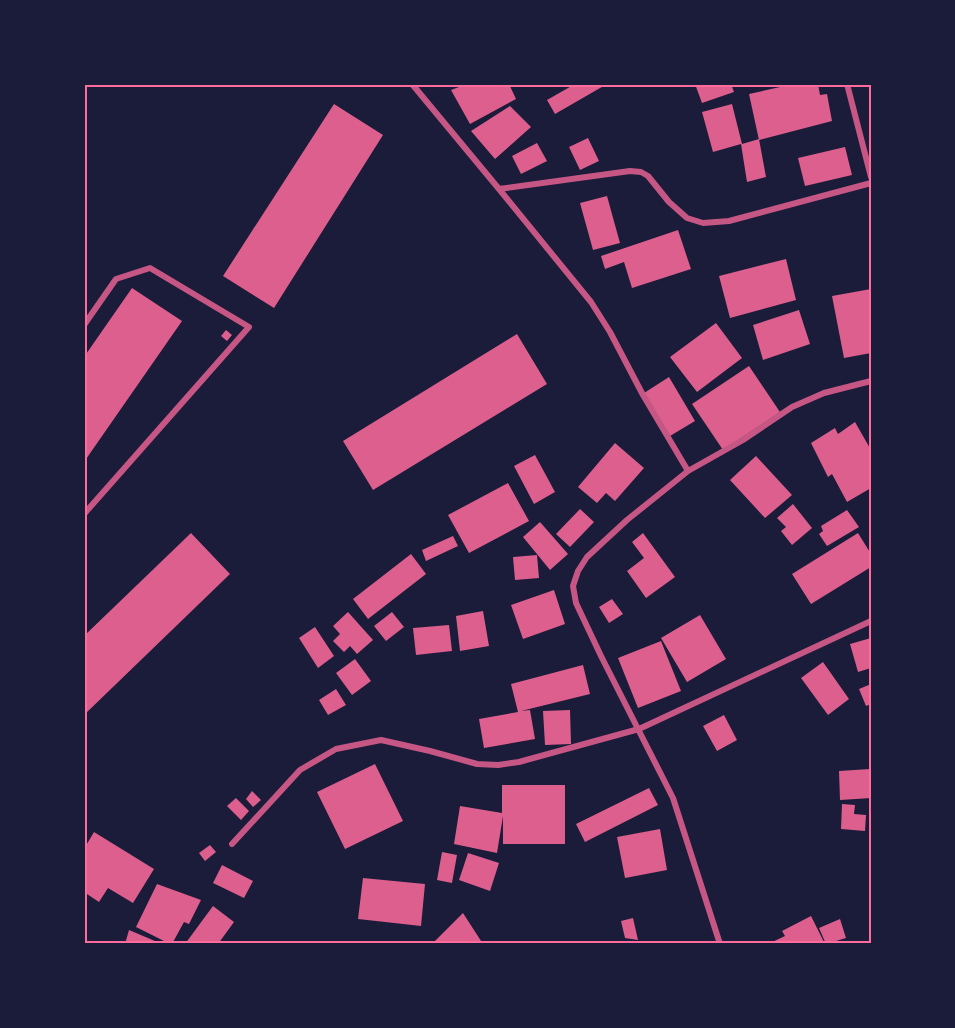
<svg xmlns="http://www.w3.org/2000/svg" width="955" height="1028" font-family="Helvetica,sans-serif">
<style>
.building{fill:#dd5f8e}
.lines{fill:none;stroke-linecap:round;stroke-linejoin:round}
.minor{stroke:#c65784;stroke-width:6}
.neatline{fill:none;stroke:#ff6b9d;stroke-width:2}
</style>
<rect width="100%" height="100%" fill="#1b1b3a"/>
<path class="building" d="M467,84H504L506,86L509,84L516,99L470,124L451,90Z
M575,84H607L555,114L547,100Z
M695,84H731L734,92L702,103Z
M794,84H818L820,95L827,94L832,121L759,140L749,94Z
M334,104L383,135L274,308L223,276Z
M732,104L742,144L759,139L766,177L747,182L741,144L713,152L702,112Z
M510,106L531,127L495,159L471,131Z
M588,138L599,161L580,170L569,147Z
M537,143L547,161L521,174L512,156Z
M845,147L852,175L805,186L798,158Z
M607,196L620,243L593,250L580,203Z
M678,230L691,269L632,288L624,262L605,269L601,256Z
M786,259L796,300L730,318L719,276Z
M132,288L182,321L84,462V357Z
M871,289V353L844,358L832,296Z
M799,310L810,344L763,360L753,325Z
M716,323L742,358L697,392L670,357Z
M226,330L232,335L227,341L221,336Z
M517,334L547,384L373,490L343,441Z
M749,366L780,412L723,450L692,404Z
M669,377L695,421L670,436L644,393Z
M855,422L871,450V488L847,502L832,474L828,477L811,443L835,428L838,434Z
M615,443L644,468L615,501L606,493L597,503L578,487Z
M535,455L555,492L534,504L514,466Z
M756,456L792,495L765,518L730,480Z
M508,483L529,521L469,553L448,515Z
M793,504L812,528L792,545L781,531L786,527L777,518Z
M580,509L594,522L570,547L556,534Z
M847,510L859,527L827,546L819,534L823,531L821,526Z
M540,522L568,554L550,570L523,537Z
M191,533L230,574L84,715V636Z
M643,533L675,577L646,598L627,571L644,558L632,542Z
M858,533L871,554V567L811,604L792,574Z
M453,536L458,546L426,561L422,550Z
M411,554L426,574L368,619L353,599Z
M537,555L539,578L515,580L513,557Z
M554,590L565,624L523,639L511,605Z
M612,599L623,614L609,623L599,607Z
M483,611L489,646L460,651L456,616Z
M348,612L373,640L357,654L350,646L344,652L333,641L340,634L333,626Z
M392,612L404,627L386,641L374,626Z
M700,615L726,659L687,682L661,638Z
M449,625L452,651L416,655L413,628Z
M315,627L334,656L318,668L299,638Z
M871,638V668L858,672L850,644Z
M661,641L681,691L638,708L618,658Z
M355,659L371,681L352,695L336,673Z
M823,662L849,699L828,715L801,678Z
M583,665L590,694L521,711L530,710L535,739L484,748L479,719L518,712L511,684Z
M871,684V704L866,706L859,689Z
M336,689L346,705L328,715L319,700Z
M570,710L571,744L545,745L543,711Z
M724,715L737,740L717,751L703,726Z
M375,764L403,821L345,849L317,792Z
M870,769L871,798L840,800L839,771Z
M502,785H565V844H503V816L497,853L454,844L460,806L502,813Z
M649,788L658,805L585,842L576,824Z
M252,791L261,800L253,807L246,799Z
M236,798L249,811L241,820L227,806Z
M842,804L855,805L854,814L866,815L865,831L841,829Z
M660,829L667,870L625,878L617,837Z
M94,832L154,869L133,903L108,888L99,902L84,892V849Z
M210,845L216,852L205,861L199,853Z
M442,852L457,855L452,883L437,880Z
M468,853L499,863L490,891L459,880Z
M222,865L253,881L244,898L213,883Z
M363,878L425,884L421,926L358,919Z
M157,884L201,900L189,924L184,922L172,944H170L136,927Z
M213,906L234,922L218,944H185Z
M463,913L483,944H432Z
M811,916L825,944H768L785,936L782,931Z
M633,918L638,940L625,938L621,921Z
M840,919L846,938L826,944L819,928Z
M129,930L162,944H125Z"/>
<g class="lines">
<path class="minor" d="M412,84L499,189L630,171L641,172L648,176L669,202L687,218L703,223L729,221L871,183
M847,84L871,177
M499,189L591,302L610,332L643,395L688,471
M84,325L116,279L150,268L249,327L84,514
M232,844L300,770L336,749L381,740L430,751L477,764L498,765L519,762L639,729L871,621
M720,944L673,798L601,656L576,603L573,586L578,571L587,557L627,520L688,471L743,440L792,407L824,393L871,381"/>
</g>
<rect width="955" height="1028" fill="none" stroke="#1b1b3a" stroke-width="171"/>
<rect x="86" y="86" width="784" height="856" class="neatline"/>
</svg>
